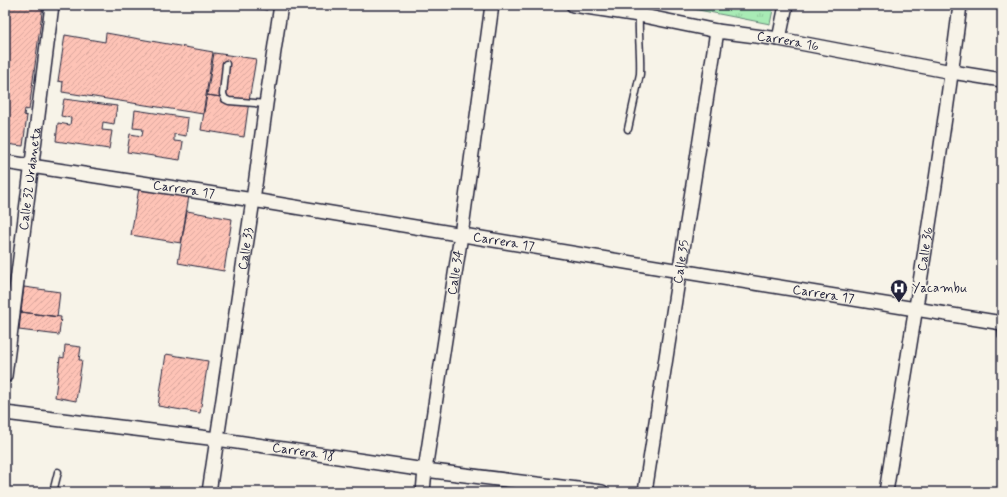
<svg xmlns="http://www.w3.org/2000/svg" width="1007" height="497" font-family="Mynerve,sans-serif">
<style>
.grass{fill:url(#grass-tufts);stroke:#658678}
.building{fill:url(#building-hatch);stroke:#22223b}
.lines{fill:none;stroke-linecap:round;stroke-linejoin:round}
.lane-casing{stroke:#22223b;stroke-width:9}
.street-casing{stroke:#22223b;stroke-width:16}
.lane{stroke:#f7f3e8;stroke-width:6}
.street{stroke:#f7f3e8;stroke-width:13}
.labels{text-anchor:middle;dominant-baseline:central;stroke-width:4;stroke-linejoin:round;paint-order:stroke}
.street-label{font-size:13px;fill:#22223b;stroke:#f7f3e8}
.poi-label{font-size:13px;fill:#22223b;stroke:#f7f3e8;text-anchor:start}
</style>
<defs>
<pattern id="grass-tufts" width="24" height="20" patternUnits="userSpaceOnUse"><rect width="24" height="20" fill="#a8ebb5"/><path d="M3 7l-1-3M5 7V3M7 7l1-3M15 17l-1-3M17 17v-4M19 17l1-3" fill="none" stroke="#90c99d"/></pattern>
<pattern id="building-hatch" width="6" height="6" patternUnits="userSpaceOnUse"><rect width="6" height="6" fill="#fec3b6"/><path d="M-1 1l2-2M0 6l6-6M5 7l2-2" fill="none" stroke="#d9a79d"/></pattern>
</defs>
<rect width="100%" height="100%" fill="#f7f3e8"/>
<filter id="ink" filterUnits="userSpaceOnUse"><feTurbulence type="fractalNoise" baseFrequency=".025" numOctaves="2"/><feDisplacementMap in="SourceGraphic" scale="8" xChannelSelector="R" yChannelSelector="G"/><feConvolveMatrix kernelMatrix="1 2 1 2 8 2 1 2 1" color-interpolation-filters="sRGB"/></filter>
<g filter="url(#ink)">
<path class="grass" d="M673,5H774L770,24Z"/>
<path class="building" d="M5,5H43L29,110L25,109L24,115L27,116L23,146L5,144V20L6,11L5,10Z
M232,5H268L267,10Z
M106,33L213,52L203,114L62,92L63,82L58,81L65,35L105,42Z
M214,53L256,59L249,101L207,95Z
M207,95L249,101L244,137L201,130Z
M64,99L117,106L114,124L103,122L102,130L112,131L109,149L56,141L58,123L70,125L71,118L61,116Z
M135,110L188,118L186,136L174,134V141L183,142L180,160L127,152L130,134L142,136L143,129L133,128Z
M139,188L189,196L181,243L131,235Z
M187,211L232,219L224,271L178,263Z
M24,287L60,292L57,317L21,312Z
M21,312L61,317L59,335L19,330Z
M65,345L81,347L79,360H82L76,401L55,397L60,357L64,358Z
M166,354L208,361L200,413L158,406Z"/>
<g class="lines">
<g class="lane-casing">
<path id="lane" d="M226,64L223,94L225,99L229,101L266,104
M628,129L640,74C641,54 638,35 639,15
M1001,323L1002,336
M53,492L58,472"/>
</g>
<g class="street-casing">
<g id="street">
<path id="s1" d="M573,5L639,15L717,31L779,39L952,72L1002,80"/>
<path d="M779,39L786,5"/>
<path id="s2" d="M5,162L253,200L680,271L1002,323"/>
<path id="s3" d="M5,376L52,5"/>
<path id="s4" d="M5,413L217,439L425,470L602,492"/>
<path id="s5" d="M209,492L253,200L266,104L281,5"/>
<path id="s6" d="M423,492L425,470L461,235L492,5"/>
<path id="s7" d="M645,492L717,31"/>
<path id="s8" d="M886,492C912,330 940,168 960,5"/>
</g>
</g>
<use href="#lane" class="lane"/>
<use href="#street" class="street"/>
</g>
</g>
<defs>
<g id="hospital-pin" transform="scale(0.9)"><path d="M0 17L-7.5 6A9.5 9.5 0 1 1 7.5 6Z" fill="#22223b" stroke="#f7f3e8"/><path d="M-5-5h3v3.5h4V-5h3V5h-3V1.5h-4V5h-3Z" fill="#fff"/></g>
</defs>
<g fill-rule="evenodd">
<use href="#hospital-pin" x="899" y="288"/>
</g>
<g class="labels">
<g class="street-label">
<text stroke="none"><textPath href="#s1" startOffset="218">Carrera 16</textPath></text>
<text stroke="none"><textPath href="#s3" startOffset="199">Calle 32 Urdaneta</textPath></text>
<text stroke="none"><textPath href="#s2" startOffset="181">Carrera 17</textPath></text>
<text stroke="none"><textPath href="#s2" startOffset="505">Carrera 17</textPath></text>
<text stroke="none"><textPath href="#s5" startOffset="246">Calle 33</textPath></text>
<text stroke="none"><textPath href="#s8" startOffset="246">Calle 36</textPath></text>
<text stroke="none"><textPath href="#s7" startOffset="233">Calle 35</textPath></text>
<text stroke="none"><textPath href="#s6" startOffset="222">Calle 34</textPath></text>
<text stroke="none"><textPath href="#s2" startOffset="829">Carrera 17</textPath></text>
<text stroke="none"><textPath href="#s4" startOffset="301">Carrera 18</textPath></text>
</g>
<g class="poi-label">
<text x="912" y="288">Yacambu</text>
</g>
</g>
<rect width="1007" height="497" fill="none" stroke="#f7f3e8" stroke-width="20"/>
<rect x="10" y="10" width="987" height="477" fill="none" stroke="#22223b" stroke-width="1.5" filter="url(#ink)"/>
</svg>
